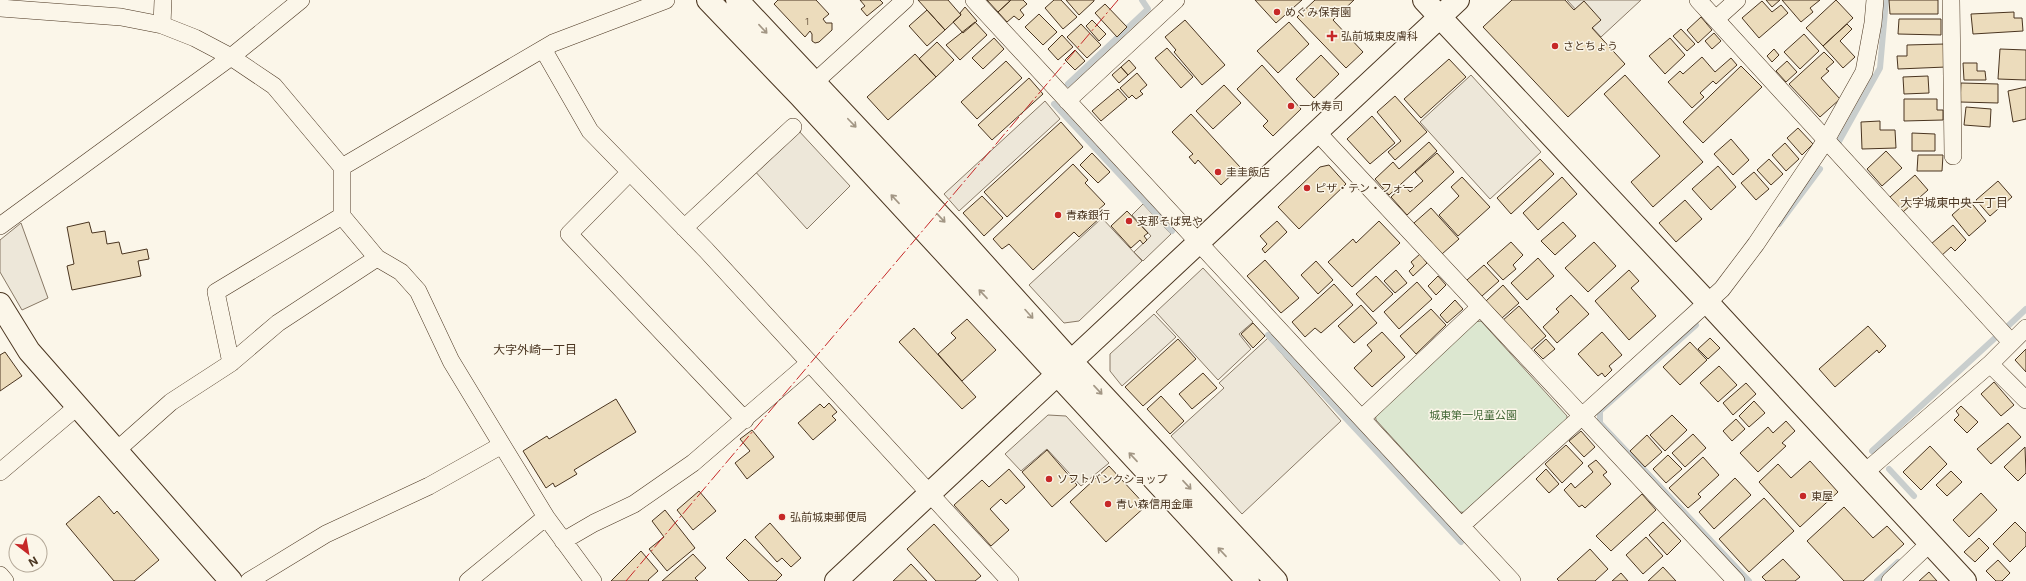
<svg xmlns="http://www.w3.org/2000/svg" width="2026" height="581" font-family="Inter,'Noto Sans JP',sans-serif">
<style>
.green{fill:#dce7d0;stroke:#887966}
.parking{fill:#ede7d9;stroke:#887966}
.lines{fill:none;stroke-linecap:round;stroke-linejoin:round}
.stream{stroke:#c9cecd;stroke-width:6}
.building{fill:#ecdcbc;stroke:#4a3520}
.minor-casing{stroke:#4a3520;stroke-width:18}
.tertiary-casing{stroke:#4a3520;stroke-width:24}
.minor{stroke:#fbf6e9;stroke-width:17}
.tertiary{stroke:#fbf6e9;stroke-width:22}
.power{stroke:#c62828;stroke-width:1;stroke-dasharray:14 3 2 3;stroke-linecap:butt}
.oneway{stroke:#a29684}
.poi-dot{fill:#c62828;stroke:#fbf6e9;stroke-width:1.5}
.labels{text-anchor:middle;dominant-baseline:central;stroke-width:3;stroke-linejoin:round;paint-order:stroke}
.number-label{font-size:9px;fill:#725f47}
.poi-label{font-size:11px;fill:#4a3520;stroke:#fbf6e9;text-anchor:start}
.park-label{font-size:11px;fill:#436837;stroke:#fbf6e9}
.neighbourhood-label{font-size:12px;fill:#4a3520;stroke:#fbf6e9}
</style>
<rect width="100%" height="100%" fill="#fbf6e9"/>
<path class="green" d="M1481,321L1567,416V422L1468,513L1460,512L1376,420L1375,413L1472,322Z"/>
<path class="parking" d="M1567,0H1641L1601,37Z
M1471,75L1541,152L1490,199L1420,122Z
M1045,101L1060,119L959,211L944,194Z
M798,130L850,186L807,229L753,169Z
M1143,204L1171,234L1143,261L1134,252L1151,236L1132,215Z
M1102,218L1142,261L1079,321L1064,323L1029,285Z
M21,223L48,298L22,310L0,272V240Z
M1203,268L1253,322L1239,334L1251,349L1218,380L1156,312Z
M1154,314L1176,337L1122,386L1110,371V354Z
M1268,338L1341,421L1242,514L1171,436L1224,388L1219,383Z
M1048,415L1066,416L1109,463L1081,486L1047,449L1021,471L1005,454Z"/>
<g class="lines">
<path class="stream" d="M1068,84L1148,9L1142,0
M1054,104L1172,231
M1837,145L1880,68L1886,0
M1779,224L1820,169
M1696,325L1600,411V423L1749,581
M2007,327L2026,309
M1268,335L1461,542
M1874,452L1872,451L1995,338
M1889,469L1914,496
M1877,581L1898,562"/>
</g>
<path class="building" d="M778,0H816L829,14L823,19L826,23H832V30L819,42L815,43L812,41V34L810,31L805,37L774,4Z
M860,0H880L883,3L867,16L861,9L865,6Z
M918,0H948L961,15L945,30Z
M987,0H1008L1010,1L998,12Z
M1011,0H1023L1027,4L1020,10L1024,15L1019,20L1014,16L1007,22L998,12Z
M1054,0H1061L1077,17L1063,29L1045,8Z
M1066,0H1094V1L1079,15Z
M1255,0H1302L1276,23Z
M1315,0H1354L1333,20L1363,52L1346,68L1297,17Z
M1512,0H1565L1574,10L1584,1L1601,20L1592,28L1625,64L1568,117L1483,27Z
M1766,0H1780L1772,7Z
M1782,0H1820L1810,8L1813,12L1801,22Z
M1836,0L1853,18L1823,46L1806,28Z
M1889,0H1938V14H1890Z
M1762,1L1772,12L1781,5L1788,13L1759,38L1742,18Z
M1105,4L1127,27L1117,37L1095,13Z
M965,7L977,21L963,33L953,22L961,15L960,13Z
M927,10L945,30L927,46L909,26Z
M2014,12V18H2022L2023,31L1973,34L1971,14Z
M1039,14L1057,32L1043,45L1025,27Z
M1701,17L1712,30L1698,43L1687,30Z
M1899,19H1941V35L1898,34Z
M1092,20L1106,34L1099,41L1086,26Z
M1185,20L1225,65L1202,85L1174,52L1176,50L1165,37Z
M975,22L987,35L960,60L946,45Z
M1289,22L1309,44L1278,73L1257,51Z
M1081,24L1101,45L1087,58L1067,37Z
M1847,24L1852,29L1840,41L1855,57L1843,68L1823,46Z
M1681,29L1695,44L1687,51L1673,36Z
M1714,33L1721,41L1712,49L1705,41Z
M1804,34L1819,51L1800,69L1784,52Z
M1062,35L1073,47L1058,60L1048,49Z
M994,38L1004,49L983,69L972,58Z
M1670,38L1685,55L1665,74L1649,56Z
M937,42L954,60L936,77L919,59Z
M1945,44L1946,67L1898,69L1897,56H1907V45Z
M1167,48L1193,77L1181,88L1155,58Z
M1774,49L1779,55L1772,62L1767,56Z
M2000,49L2026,50V80L1998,79Z
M1075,50L1085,61L1075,70L1065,60Z
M1824,52L1834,62L1826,69L1829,71L1821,78L1840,99L1820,117L1789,84Z
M915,54L936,77L888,120L867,97Z
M1321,55L1339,74L1314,98L1296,79Z
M1702,57L1715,72L1731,58L1737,65L1716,84L1713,81L1700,93L1704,97L1692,108L1668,82L1680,71L1683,74Z
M1449,59L1466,77L1421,118L1404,99Z
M1129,60L1136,68L1128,75L1121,67Z
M1006,61L1022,78L977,119L961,102Z
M1787,61L1797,72L1786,82L1776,71Z
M1963,63H1977V71H1985L1986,80H1964Z
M1262,65L1301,109L1273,136L1263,126L1268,121L1237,89Z
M1741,66L1762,87L1703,143L1683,122Z
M1121,67L1128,75L1119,83L1112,75Z
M1137,73L1147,85L1140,91L1143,94L1136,99L1132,95L1129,98L1120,88Z
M1625,75L1703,162L1653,207L1631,182L1660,156L1604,94Z
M1928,76L1929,93L1904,94L1903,77Z
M1029,78L1043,94L992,140L978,125Z
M1961,83L1998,84V103L1960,102Z
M1224,85L1241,103L1213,129L1196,111Z
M2026,87V119L2013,122L2008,91Z
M1118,89L1127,99L1101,121L1092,111Z
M1395,96L1427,132L1395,160L1388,152L1401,141L1377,112Z
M1904,99H1937V110H1943V120L1904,121Z
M1966,107L1991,109L1990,127L1964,125Z
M1191,114L1240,167L1221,185L1198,160L1195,164L1189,157L1193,154L1172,132Z
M1372,116L1395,143L1370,164L1347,139Z
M1880,121V130H1895L1896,148L1862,149L1861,122Z
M1061,122L1083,147L1007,217L984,192Z
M1798,128L1813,144L1802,155L1787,138Z
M1912,133L1935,134V151H1912Z
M1731,139L1749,160L1733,175L1714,154Z
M1429,142L1437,151L1389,195L1375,179L1393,162L1399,169Z
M1785,143L1799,159L1786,171L1772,155Z
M1886,151L1902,168L1882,186L1867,169Z
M1092,153L1110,172L1098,183L1080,165Z
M1437,153L1454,172L1407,215L1391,197L1404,185L1410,192L1423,181L1415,172Z
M1918,155H1943L1942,171H1917Z
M1540,159L1554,174L1511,214L1497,198Z
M1769,159L1783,174L1771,185L1757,170Z
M1073,164L1088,180L1085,183L1105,204L1096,212L1101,217L1079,237L1074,232L1033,270L1009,244L1002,249L993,239Z
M1329,165L1346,184L1299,229L1278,207L1320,167Z
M1718,166L1736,187L1711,210L1692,189Z
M1754,172L1769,189L1756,200L1741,183Z
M1915,175L1928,190L1903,212L1890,197Z
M1462,177L1490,207L1458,236L1439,215L1459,196L1451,187Z
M1562,177L1577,194L1538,230L1523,213Z
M1998,181L2012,197L1990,216L1976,200Z
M982,196L1003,218L984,236L963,213Z
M1685,200L1702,219L1676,242L1659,223Z
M1969,200L1986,221L1969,236L1952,215Z
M1431,208L1459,239L1442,254L1414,223Z
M1127,211L1148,233L1144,236L1147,240L1143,244L1140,240L1131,248L1111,226Z
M1277,221L1287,232L1265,253L1262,249L1267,244L1260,236Z
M1379,221L1400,243L1352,287L1328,262L1353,239L1356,243Z
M89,222L92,233L105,231L107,244L119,242L122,254L147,249L149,259L138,261L141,276L72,290L67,266L74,264L67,227Z
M1563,222L1576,236L1555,255L1541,241Z
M1953,225L1966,240L1955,251L1951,247L1941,256L1931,244Z
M1511,242L1523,255L1513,265L1516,269L1503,280L1487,263Z
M1594,242L1616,266L1588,292L1565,268Z
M1420,254L1427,263L1413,276L1409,271L1414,266L1411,262Z
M1538,258L1554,276L1527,300L1511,283Z
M1265,260L1299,298L1281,313L1247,276Z
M1316,261L1333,280L1318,294L1301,275Z
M1484,265L1499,281L1482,296L1467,280Z
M1396,270L1407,283L1395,293L1384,281Z
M1629,270L1639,281L1631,288L1656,316L1629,340L1595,301Z
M1376,276L1393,294L1373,312L1356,294Z
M1438,276L1446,285L1436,295L1428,286Z
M1417,282L1432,299L1399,329L1384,312Z
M1334,284L1353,305L1321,333L1315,328L1305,337L1292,322Z
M1503,285L1519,303L1502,318L1486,301Z
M1571,295L1589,314L1557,343L1543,327L1559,312L1556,309Z
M1455,300L1463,309L1447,323L1440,315Z
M1361,305L1377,323L1354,343L1338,326Z
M1519,306L1546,336L1529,351L1502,321Z
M1431,309L1446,325L1416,354L1400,336Z
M967,319L996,350L962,381L938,354L956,338L951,333Z
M1253,323L1265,336L1253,348L1241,334Z
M1868,326L1886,346L1879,353L1877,350L1835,387L1819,369Z
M914,328L976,397L962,409L899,342Z
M1382,332L1405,357L1372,387L1354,368L1372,351L1367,345Z
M1602,332L1622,355L1609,366L1612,370L1605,377L1602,373L1598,376L1578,354Z
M1710,338L1720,348L1708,359L1698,349Z
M1178,339L1196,359L1143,406L1125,387Z
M1546,339L1555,349L1543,359L1534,350Z
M1690,342L1707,360L1680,385L1663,367Z
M2026,349V372L2015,360Z
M5,352L22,376L0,391V355Z
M1719,366L1737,385L1718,402L1700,383Z
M1203,373L1217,388L1192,409L1179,394Z
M1994,382L2014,405L2001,416L1981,394Z
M1746,383L1756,394L1733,415L1723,403Z
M1161,396L1184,421L1170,434L1147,409Z
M616,399L636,432L574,470L577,474L555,487L553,483L546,488L523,451L547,436L549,439Z
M1754,401L1765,413L1749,427L1739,416Z
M829,403L837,412L832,416L836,420L813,440L798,423L820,404L824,408Z
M1961,406L1978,422L1967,433L1954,420L1959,415L1956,411Z
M1672,415L1687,430L1665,451L1650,435Z
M1736,419L1745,429L1732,441L1723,431Z
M1786,421L1795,431L1782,443L1786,446L1758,472L1740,453L1768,427L1773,433Z
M2008,423L2021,437L1991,464L1977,449Z
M752,430L774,457L747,479L735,463L750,451L740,439Z
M1581,431L1595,447L1584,457L1569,441Z
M1693,434L1706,448L1685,467L1672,453Z
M1647,435L1662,452L1645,467L1630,451Z
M1566,445L1583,463L1562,483L1545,464Z
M1930,446L1947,464L1921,490L1903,472Z
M2025,447L2026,473L2018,481L2004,467Z
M1047,450L1077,485L1052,507L1022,472Z
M1668,455L1682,469L1666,483L1653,469Z
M1703,457L1719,475L1698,494L1701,497L1688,508L1669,488Z
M1596,460L1607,472L1603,475L1611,484L1585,508L1582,505L1579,507L1564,490L1571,483L1575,488L1593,472L1588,466Z
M1810,461L1838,492L1800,527L1759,482L1778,464L1791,478Z
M1109,466L1146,506L1106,542L1070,502Z
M1009,469L1025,487L1006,504L1001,499L990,509L1009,530L991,546L954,505L982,480L989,487Z
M1546,469L1559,484L1549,493L1536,479Z
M1951,471L1962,482L1947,496L1936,485Z
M1735,478L1751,495L1714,529L1699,512Z
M699,491L716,511L693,530L677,510Z
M1981,493L1997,510L1969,537L1953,520Z
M1642,494L1656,510L1611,551L1596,536Z
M99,496L114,514L117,511L159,560L134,581H114L66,524Z
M1764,498L1794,531L1749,572L1719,539Z
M1844,507L1873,538L1887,526L1904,544L1863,581H1844L1807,541Z
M665,510L695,548L667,571L649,549L664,537L652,521Z
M1663,522L1681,541L1667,555L1649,535Z
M2015,522L2026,533V546L2010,562L1993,544Z
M770,523L801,558L791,567L782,558L777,562L755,537Z
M934,524L981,576L975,581H936L907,549Z
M1646,537L1663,556L1643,574L1626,555Z
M1979,538L1989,548L1975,562L1964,552Z
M745,539L782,575L776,581H749L726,558Z
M1590,549L1608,569L1595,581H1559L1557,579Z
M641,551L658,571L648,580L649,581H611Z
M693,554L706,568L695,578L698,581H662Z
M1783,559L1800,577L1795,581H1766L1762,577Z
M1998,560L2010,573L2002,581H1996L1986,571Z
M911,564L927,581H893Z
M1663,567L1676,581H1648Z
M1929,572L1937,581H1919Z
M1621,573L1628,581H1612Z"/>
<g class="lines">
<g class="minor-casing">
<path id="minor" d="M974,0L1512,581
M1698,0L2011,342
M1951,0L1953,156
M0,8L121,17L162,25L195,38L231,57L274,86L342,167V216L377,258L401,272L418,291L451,361L502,445L546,517L593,581
M1716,19L1737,0
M162,25L163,0
M543,49L590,131L706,250L1010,581
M806,90L905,0
M1067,101L1176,0
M1317,132L1736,581
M342,167L553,43L666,0
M630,172L569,234L745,420
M0,226L231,57L301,0
M684,228L793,127
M231,363L278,323L377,258
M1990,364L2026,400
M1362,418L1480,307
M117,450L171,402L231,363L216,292L342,216
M0,472L78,406
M1864,473L1990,364L2026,328
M1461,526L1722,289L1756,244L1826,140L1864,72L1873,23L1875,0
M563,541L594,523L634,504L693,463L809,363
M0,575L5,581
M249,581L326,534L429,486L502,445
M468,581L546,517
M1890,581L1930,543"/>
</g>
<g class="tertiary-casing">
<path id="tertiary" d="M708,0L800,96L1248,581
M737,0L954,231L1071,361L1276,581
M1424,0L1708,303L1965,581
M0,304L29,351L231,581
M836,581L1458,0"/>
</g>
<use href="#minor" class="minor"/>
<use href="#tertiary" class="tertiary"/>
<path class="power" d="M626,581L1118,0"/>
</g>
<defs><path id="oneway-shaft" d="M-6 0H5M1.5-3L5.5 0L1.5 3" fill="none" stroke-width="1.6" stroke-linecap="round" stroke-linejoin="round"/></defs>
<g class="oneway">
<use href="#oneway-shaft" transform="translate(763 29) rotate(47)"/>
<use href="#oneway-shaft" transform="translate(852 123) rotate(46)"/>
<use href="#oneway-shaft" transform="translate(895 199) rotate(-133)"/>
<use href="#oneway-shaft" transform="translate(941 218) rotate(47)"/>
<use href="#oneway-shaft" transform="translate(983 294) rotate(-133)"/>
<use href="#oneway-shaft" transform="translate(1029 314) rotate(48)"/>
<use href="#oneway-shaft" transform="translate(1098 390) rotate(47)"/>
<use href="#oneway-shaft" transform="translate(1133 457) rotate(-133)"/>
<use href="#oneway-shaft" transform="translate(1187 485) rotate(47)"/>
<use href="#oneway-shaft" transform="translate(1222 552) rotate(-133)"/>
</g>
<g class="poi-dot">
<circle cx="1277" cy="12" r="4"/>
<path d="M1330 30h4v4h4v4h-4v4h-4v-4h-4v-4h4z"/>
<circle cx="1555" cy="46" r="4"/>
<circle cx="1291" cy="106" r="4"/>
<circle cx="1218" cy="172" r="4"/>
<circle cx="1307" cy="188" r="4"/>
<circle cx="1058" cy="215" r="4"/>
<circle cx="1129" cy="221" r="4"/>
<circle cx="1049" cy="479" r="4"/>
<circle cx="1803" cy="496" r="4"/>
<circle cx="1108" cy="504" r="4"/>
<circle cx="782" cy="517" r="4"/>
</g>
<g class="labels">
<g class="number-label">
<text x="807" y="21">1</text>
</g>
<g class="poi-label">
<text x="1285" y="12">めぐみ保育園</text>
<text x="1341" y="36">弘前城東皮膚科</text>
<text x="1563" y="46">さとちょう</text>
<text x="1299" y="106">一休寿司</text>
<text x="1226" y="172">圭圭飯店</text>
<text x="1315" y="188">ピザ・テン・フォー</text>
<text x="1066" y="215">青森銀行</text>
<text x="1137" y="221">支那そば晃や</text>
<text x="1057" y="479">ソフトバンクショップ</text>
<text x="1811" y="496">東屋</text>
<text x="1116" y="504">青い森信用金庫</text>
<text x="790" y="517">弘前城東郵便局</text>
</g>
<g class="park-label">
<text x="1473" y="415">城東第一児童公園</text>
</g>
<g class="neighbourhood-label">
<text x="1954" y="202">大字城東中央一丁目</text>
<text x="535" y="349">大字外崎一丁目</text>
</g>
</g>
<g transform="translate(28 553) rotate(149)"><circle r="19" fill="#fbf6e9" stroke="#b4a999"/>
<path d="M0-3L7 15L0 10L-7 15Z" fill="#c62828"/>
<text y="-6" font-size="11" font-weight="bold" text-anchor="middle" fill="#4a3520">N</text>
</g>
</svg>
